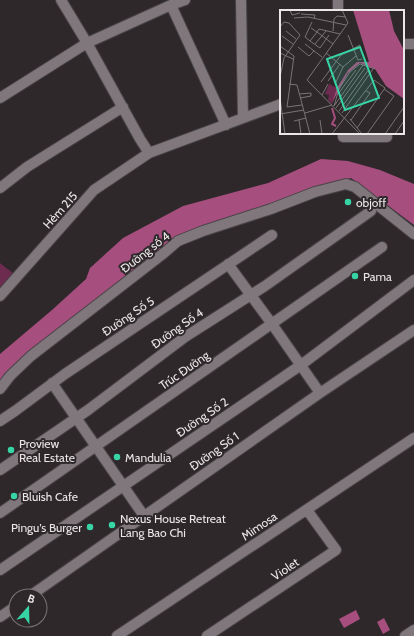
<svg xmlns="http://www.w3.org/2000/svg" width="414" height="636" font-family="Cabin,sans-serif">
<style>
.green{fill:#6d2b50}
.water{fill:#a64e7e}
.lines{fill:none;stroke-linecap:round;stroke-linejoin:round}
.minor-casing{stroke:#494447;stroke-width:12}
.minor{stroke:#7f777b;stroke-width:10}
.poi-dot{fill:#37d4a6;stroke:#2e282b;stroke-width:1.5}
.labels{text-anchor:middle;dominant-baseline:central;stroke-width:4;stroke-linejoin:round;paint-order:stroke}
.poi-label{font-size:12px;fill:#ebe6e8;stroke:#2e282b;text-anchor:start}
.street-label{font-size:12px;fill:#ebe6e8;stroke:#2e282b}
.inset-river{fill:none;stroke:#a64e7e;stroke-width:2}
.inset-road{fill:none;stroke:#7a7477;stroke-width:1}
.view{fill:#37d4a6;fill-opacity:0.15;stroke:#37d4a6;stroke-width:2}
.inset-edge{fill:none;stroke:#ebe6e8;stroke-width:2}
</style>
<rect width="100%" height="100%" fill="#2e282b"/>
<path class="green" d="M0,263L14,274L0,291Z"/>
<path class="water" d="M321,159L348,161L380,170L414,184V225L351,178L174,238L139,268L28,352L9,370L7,376L0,385V354L52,310L86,279L90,268L123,238L183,206L268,183Z
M356,610L360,619L344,628L339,619Z
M384,618L390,630L383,634L377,622Z"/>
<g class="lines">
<g class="minor-casing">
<path id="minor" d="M61,0L87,43L140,139L149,153
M241,0L243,118
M338,0V11
M171,5L226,125
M403,44H414
M0,98L87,43L171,5L185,0
M343,133V137H387
M0,188L27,167L123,107
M228,264L272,324L320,393
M0,296L94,190L149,153L281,104
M52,383L144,516
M0,389L10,376L31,356L164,253L178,241L203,231L271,209L315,192L346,184L355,187L414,234
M0,421L15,411L65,374L272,235
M0,470L88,410L185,337L265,286L371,211
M0,513L382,247
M0,570L301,365L414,280
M30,596L320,393L414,330
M0,617L16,606
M117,636L414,438
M207,636L336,550L307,510
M405,636L414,630"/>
</g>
<use href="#minor" class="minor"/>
</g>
<g class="poi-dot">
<circle cx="348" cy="202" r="4"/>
<circle cx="355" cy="276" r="4"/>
<circle cx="11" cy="450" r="4"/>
<circle cx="117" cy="457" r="4"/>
<circle cx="14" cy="496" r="4"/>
<circle cx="112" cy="525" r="4"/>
<circle cx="90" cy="527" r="4"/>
</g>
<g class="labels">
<g class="poi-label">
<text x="356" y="202">objoff</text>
<text x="363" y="276">Pama</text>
<text x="19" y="443">Proview<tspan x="19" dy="14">Real Estate</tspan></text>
<text x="125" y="457">Mandulia</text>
<text x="22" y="496">Bluish Cafe</text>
<text x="120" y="518">Nexus House Retreat<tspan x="120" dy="14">Lang Bao Chi</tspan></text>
<text x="82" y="527" text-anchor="end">Pingu's Burger</text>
</g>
<g class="street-label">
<text transform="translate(60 210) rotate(-48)">Hẻm 215</text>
<text transform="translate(145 252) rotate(-38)">Đường số 4</text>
<text transform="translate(128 316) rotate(-34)">Đường Số 5</text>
<text transform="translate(177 328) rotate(-35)">Đường Số 4</text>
<text transform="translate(184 370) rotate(-35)">Trúc Đường</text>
<text transform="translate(202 417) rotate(-34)">Đường Số 2</text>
<text transform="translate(214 451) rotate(-35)">Đường Số 1</text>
<text transform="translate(259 526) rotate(-34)">Mimosa</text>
<text transform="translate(285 569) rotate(-34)">Violet</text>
</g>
</g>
<g transform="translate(280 10)">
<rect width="124" height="124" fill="#2e282b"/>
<path d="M49,74L57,78L52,94L48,90L49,85L45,84Z" fill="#6d2b50"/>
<path d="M73,0H109L114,21L124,40V89L106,76L95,59L80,53L68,63L52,93L57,78L68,60L77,52H89Z" fill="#a64e7e"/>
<path class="inset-river" d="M52,98L55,108L52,114L56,116"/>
<path class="inset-road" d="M10,0L12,5L20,3M62,0L68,13L27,70L80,124M21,4L35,5L34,9M14,8L28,7L66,15M32,12L25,27L30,31L40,38L49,25M0,17L4,12L9,13L20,25L4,48L0,67M31,18L37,22L39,19L60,24M6,21L16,29M53,21L54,9L57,6L66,7M68,25L78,50L82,49M2,26L13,34M30,31L37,22L53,34M25,34L42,47M35,34L46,21M0,36L14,46L7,97L22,95M18,37L29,46L34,41M0,43L13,49M46,43L63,57M48,71L60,54M41,72L61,45L80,35M9,74L17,75L30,124M55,74L63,57L76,46M19,84L31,83V86L20,88M58,84L76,60M42,85L48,74M0,88L5,124M54,96L59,79L70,62L80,54L95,59M54,96L83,55M56,98L85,58M59,101L89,59M25,103L52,95M62,103L93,59M0,104L24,100M70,109L82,124M19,110L21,124M40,110L42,124M71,110L90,83L86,81M14,111L26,108M52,124L94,70L105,78L77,118M87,124L114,86L104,79M105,124L124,97M115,124L124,111"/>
<path class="view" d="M80,37L99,88L65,100L47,49Z"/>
<rect width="124" height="124" class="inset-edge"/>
</g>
<g transform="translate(28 608) rotate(20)"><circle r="19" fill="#2e282b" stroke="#7a7477"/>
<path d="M0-3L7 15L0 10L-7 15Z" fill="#37d4a6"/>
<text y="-6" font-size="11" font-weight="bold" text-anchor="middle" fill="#ebe6e8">B</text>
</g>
</svg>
